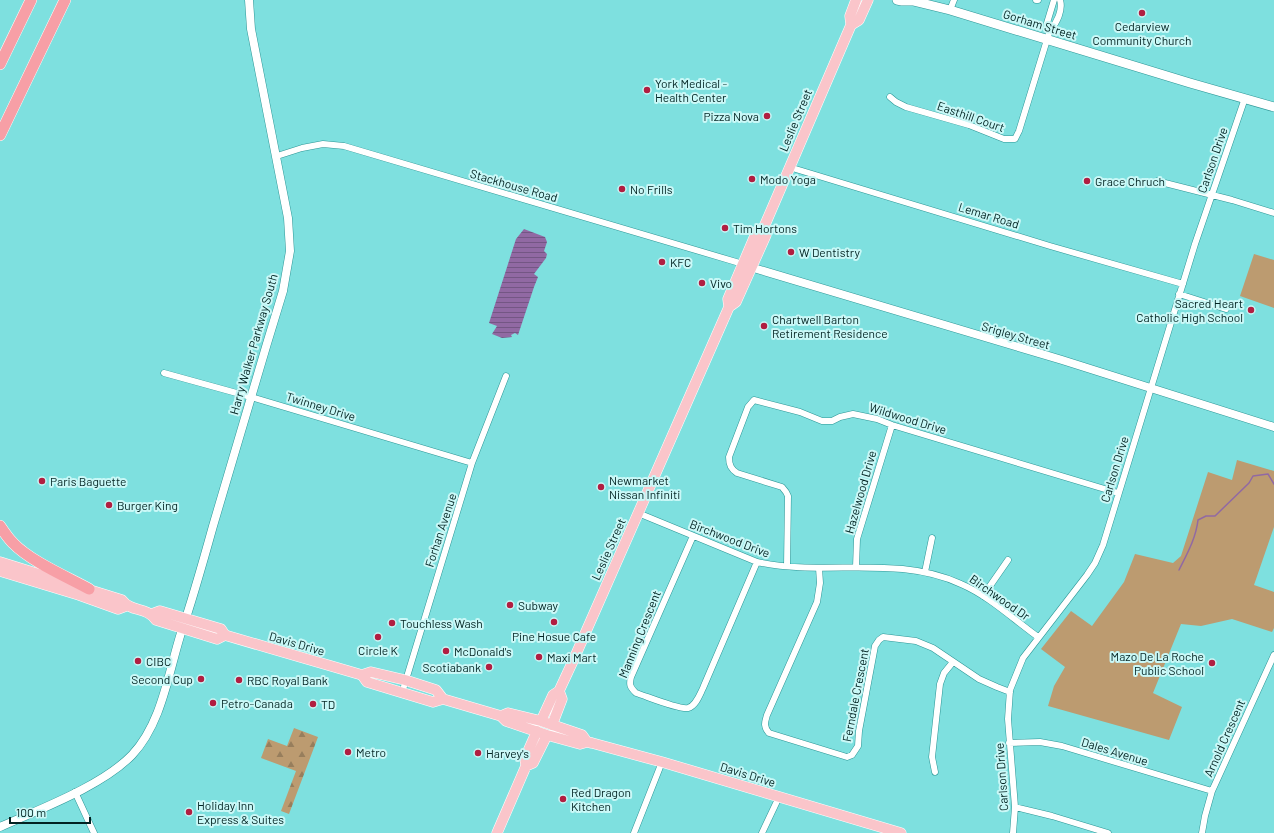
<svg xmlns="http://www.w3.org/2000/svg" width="1274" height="833" font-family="Barlow,sans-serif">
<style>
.green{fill:#bc9b70}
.forest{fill:url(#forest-firs)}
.water{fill:url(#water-rules)}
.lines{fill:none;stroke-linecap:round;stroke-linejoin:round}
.stream{stroke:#9169a3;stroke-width:1.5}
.minor-casing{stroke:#2c9696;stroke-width:7}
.tertiary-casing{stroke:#2c9696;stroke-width:9}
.secondary-casing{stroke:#2c9696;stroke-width:10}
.primary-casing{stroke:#fff;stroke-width:11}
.motorway-casing{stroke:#fff;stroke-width:12}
.minor{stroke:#fff;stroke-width:6}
.tertiary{stroke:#fff;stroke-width:8}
.secondary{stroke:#fff;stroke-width:9}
.primary{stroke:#fac5ca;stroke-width:10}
.motorway{stroke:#f79fa6;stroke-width:11}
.poi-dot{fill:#b11e41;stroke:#caf8f7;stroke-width:1.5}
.labels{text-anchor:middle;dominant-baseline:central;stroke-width:4;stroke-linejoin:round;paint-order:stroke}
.street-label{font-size:12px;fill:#022322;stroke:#caf8f7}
.poi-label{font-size:12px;fill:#022322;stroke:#caf8f7;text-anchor:start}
</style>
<defs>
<pattern id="forest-firs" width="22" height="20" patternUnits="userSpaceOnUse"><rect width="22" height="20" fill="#bc9b70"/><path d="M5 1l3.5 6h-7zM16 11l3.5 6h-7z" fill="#977e5c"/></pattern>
<pattern id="water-rules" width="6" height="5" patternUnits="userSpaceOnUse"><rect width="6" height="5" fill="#9169a3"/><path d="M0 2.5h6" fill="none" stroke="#745684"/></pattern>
</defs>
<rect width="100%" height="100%" fill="#7ee0df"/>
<path class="green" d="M1254,254L1274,260V308L1240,296Z
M1237,460L1274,471V527L1254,585L1274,592V628L1272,632L1232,619L1201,626L1181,624L1153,693L1182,707L1169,740L1048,706L1054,686L1065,667L1041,649L1071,611L1092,626L1124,582L1135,554L1173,563L1181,556L1208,472L1232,480Z"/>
<path class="forest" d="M294,728L318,737L289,814L281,811L296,771L261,758L268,739L287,746Z"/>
<path class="water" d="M524,229L545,237L547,242L544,251L547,254L546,258L534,274L538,277L534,287L518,335L515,333L511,335L512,337L502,338L492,334L497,326L489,323L516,239Z"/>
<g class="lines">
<path class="stream" d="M1179,570C1187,554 1196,538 1198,520L1206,516H1215L1249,483L1253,476L1268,474L1274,484"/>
<g class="minor-casing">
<path id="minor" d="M1036,0H1038
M950,10L954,0
M1050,30L1047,23L1054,0
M890,97L896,102L906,107L969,125L1004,139H1015L1019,131L1050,30C1057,23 1063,10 1060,0
M277,156L302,148L323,144L344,146L743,264
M789,167L1050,246L1183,284
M1157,181L1232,200L1274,213
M1179,294L1226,309
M164,373L251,397L472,463
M638,513L757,562C824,577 896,554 961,584C989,596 1013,619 1038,637
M693,536L631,677C629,685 630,687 636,693C646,696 679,710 688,708C696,706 700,694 703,688L757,562
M787,566L788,496L786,492L782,487L737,473C731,469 729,465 729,457L748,407L754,400L800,412L822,421H832L840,417L853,414L877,419L892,425L1118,493
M856,567L857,539L892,425
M819,568L820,583L817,602L767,715C765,722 763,726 769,733L847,757L852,755L858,746L859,731L875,646L879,640L883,637L916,641L933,648L979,679L997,687L1010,692
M925,572L932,538
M983,596L1008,560
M402,693L472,463L506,376
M1009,743L1040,742L1062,746L1212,791
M935,772L932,757L940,684L944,673L953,662
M75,792L94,833
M1015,807L1052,816L1108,833
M634,833L662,762
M762,833L779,797
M1013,833L1015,807L1008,719L1010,690L1023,658L1087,575L1095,563L1103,545L1195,244L1245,98
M1202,833L1205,816L1212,791L1274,655"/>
</g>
<g class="tertiary-casing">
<path id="tertiary" d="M747,266L1062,360L1274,427
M0,827C40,809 102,786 132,755C162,723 168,674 181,633C193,598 203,562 213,526C236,447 259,369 283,291L290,251L288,218L251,29L249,0"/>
</g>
<g class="secondary-casing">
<path id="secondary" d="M897,0L902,1H913L950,10L1190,83L1274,107"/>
</g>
<g class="primary-casing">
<path id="primary" d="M851,25L859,20L868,0
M729,307L728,299L757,231L764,227
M0,562L122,600C132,613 146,606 156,620L217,639L225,635
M0,571L79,595L118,609L126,606
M152,614L160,611L221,629L225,635L228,636L362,675L371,672L405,680L436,690L443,699
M362,675L367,682L433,702L443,699L501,716L506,721L547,735L580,744L587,742
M501,716L508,713L541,721L582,735L587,742L592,743L662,762L901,833
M541,721L553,695L559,691L573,661L729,307L736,302L766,235L764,227L851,25L850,16L856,0
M552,725L562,699L559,691
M526,766L533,763L547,735
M497,833L526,766L525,758L537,731"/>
</g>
<g class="motorway-casing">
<path id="motorway" d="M0,64L31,0
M0,135L65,0
M0,526C4,532 8,538 13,543C30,561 67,577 89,589"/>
</g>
<use href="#minor" class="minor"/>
<use href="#tertiary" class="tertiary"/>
<use href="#secondary" class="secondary"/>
<use href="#primary" class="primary"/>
<use href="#motorway" class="motorway"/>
</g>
<g class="poi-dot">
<circle cx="1142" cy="13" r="4"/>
<circle cx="647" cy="90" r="4"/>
<circle cx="767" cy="116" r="4"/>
<circle cx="752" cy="179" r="4"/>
<circle cx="1087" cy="181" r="4"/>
<circle cx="622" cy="189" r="4"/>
<circle cx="725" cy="228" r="4"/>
<circle cx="791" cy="252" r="4"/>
<circle cx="662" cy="262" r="4"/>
<circle cx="702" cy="283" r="4"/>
<circle cx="1251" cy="310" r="4"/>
<circle cx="764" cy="326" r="4"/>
<circle cx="42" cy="481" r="4"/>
<circle cx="601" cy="487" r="4"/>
<circle cx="109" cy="505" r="4"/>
<circle cx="510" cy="605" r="4"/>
<circle cx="554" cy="622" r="4"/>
<circle cx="392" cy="623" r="4"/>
<circle cx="378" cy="637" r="4"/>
<circle cx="446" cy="651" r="4"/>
<circle cx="539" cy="657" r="4"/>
<circle cx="138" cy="661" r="4"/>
<circle cx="1212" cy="663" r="4"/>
<circle cx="489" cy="667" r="4"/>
<circle cx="201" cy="679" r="4"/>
<circle cx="239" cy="680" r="4"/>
<circle cx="213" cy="703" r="4"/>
<circle cx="313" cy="704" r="4"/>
<circle cx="348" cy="752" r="4"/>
<circle cx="478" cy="753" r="4"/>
<circle cx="563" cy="799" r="4"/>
<circle cx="189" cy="812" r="4"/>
</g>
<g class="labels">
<g class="street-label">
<text transform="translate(1040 24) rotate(17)">Gorham Street</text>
<text transform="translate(971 116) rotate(19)">Easthill Court</text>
<text transform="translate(795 120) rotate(-67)">Leslie Street</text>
<text transform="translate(1212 160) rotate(-71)">Carlson Drive</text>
<text transform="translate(514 185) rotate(16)">Stackhouse Road</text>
<text transform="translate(989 215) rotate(17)">Lemar Road</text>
<text transform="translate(1016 335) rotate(16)">Srigley Street</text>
<text transform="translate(253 344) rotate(-74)">Harry Walker Parkway South</text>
<text transform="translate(321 406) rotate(17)">Twinney Drive</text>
<text transform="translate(908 418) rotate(17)">Wildwood Drive</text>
<text transform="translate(1114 469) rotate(-73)">Carlson Drive</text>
<text transform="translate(860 492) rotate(-74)">Hazelwood Drive</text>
<text transform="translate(440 530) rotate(-72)">Forhan Avenue</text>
<text transform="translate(730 538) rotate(21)">Birchwood Drive</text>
<text transform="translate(608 549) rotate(-66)">Leslie Street</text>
<text transform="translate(1000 597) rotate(35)">Birchwood Dr</text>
<text transform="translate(639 634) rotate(-68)">Manning Crescent</text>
<text transform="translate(297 643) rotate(16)">Davis Drive</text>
<text transform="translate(855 695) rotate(-79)">Ferndale Crescent</text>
<text transform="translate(1224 738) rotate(-66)">Arnold Crescent</text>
<text transform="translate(1115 751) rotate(17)">Dales Avenue</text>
<text transform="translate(748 774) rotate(17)">Davis Drive</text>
<text transform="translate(1001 777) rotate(-94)">Carlson Drive</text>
</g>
<g class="poi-label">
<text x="1142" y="26" text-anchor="middle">Cedarview<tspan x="1142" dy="14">Community Church</tspan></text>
<text x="655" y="83">York Medical -<tspan x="655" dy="14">Health Center</tspan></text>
<text x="759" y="116" text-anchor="end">Pizza Nova</text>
<text x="760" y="179">Modo Yoga</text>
<text x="1095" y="181">Grace Chruch</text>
<text x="630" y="189">No Frills</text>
<text x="733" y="228">Tim Hortons</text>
<text x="799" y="252">W Dentistry</text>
<text x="670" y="262">KFC</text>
<text x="710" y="283">Vivo</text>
<text x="1243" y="303" text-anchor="end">Sacred Heart<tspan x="1243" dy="14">Catholic High School</tspan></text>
<text x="772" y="319">Chartwell Barton<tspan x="772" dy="14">Retirement Residence</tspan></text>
<text x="609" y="480">Newmarket<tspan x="609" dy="14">Nissan Infiniti</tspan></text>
<text x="50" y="481">Paris Baguette</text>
<text x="117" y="505">Burger King</text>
<text x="518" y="605">Subway</text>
<text x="400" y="623">Touchless Wash</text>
<text x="554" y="636" text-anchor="middle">Pine Hosue Cafe</text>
<text x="378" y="650" text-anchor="middle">Circle K</text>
<text x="454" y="651">McDonald's</text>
<text x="1204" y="656" text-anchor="end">Mazo De La Roche<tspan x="1204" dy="14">Public School</tspan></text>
<text x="547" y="657">Maxi Mart</text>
<text x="146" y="661">CIBC</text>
<text x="481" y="667" text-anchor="end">Scotiabank</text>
<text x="193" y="679" text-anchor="end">Second Cup</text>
<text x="247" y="680">RBC Royal Bank</text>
<text x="221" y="703">Petro-Canada</text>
<text x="321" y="704">TD</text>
<text x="356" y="752">Metro</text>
<text x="486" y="753">Harvey's</text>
<text x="571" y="792">Red Dragon<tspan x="571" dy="14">Kitchen</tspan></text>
<text x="197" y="805">Holiday Inn<tspan x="197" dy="14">Express &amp; Suites</tspan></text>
</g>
</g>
<path d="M10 817v6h80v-6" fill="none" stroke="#022322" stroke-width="2"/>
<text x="16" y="817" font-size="12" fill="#022322" stroke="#caf8f7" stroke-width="3" paint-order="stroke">100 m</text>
</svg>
